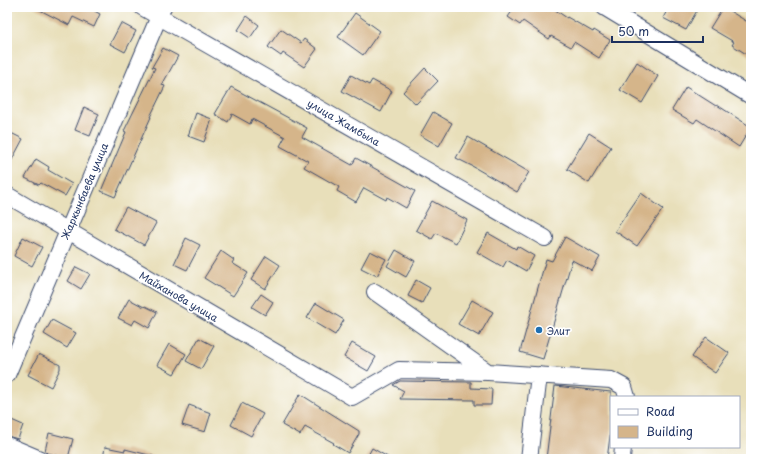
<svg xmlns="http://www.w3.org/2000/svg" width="758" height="466" font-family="'Playpen Sans',sans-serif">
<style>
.building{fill:#d5b58a}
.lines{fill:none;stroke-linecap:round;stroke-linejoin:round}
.minor-casing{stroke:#3a496c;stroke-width:18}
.minor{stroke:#fff;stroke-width:16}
.poi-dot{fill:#1f6fb2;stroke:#fff;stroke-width:1.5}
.labels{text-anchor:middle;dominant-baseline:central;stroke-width:3.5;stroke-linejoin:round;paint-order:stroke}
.street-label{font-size:10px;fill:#1b2f5e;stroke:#fff}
.poi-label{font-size:10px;fill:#1b2f5e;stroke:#fff;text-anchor:start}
</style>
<rect width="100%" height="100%" fill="#fff"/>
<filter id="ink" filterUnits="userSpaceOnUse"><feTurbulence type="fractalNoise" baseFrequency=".025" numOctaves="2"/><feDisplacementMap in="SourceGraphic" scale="8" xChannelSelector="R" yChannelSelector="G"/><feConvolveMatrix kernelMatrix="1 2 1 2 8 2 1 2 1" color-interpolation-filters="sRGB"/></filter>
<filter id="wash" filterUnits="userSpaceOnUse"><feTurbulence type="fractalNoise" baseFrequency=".012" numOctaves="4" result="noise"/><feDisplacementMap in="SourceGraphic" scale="16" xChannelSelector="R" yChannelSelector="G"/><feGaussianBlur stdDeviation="0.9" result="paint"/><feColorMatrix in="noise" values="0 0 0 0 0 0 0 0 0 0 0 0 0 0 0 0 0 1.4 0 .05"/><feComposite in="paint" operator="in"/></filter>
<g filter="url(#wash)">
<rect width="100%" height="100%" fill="#e8dfba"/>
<g id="blocks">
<path class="building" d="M34,7H87L100,14L94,27L73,17L69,25Z
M515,7H551L567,18V17L593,32L594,30L610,40L599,58L574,42L571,47L551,36L549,39L523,21L520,25L508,17Z
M669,7H699L686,30L663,18Z
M723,7L751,24V57L732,45L734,42L710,28Z
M355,13L380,31L363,55L338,37Z
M247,16L259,25L250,38L238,30Z
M121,23L136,31L125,52L110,44Z
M281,29L301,43L304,39L317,49L304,67L283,53L281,56L268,47Z
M163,48L178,56L162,85L165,86L150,117H151L115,197L101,191L126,132L124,131L155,68L152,67Z
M637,62L658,76L642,103L620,90Z
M425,68L438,81L416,104L403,92Z
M351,75L369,85L372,80L392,91L381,112L342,91Z
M231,87L307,128L302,137L352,165L356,158L415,191L406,208L387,197L386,200L364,188L356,202L337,191L339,187L304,167L308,161L280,146L285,137L252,119L250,124L232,114L228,122L215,114Z
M686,87L716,106L717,105L751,127L739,147L697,119L694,123L672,110Z
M84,107L99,114L90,136L75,130Z
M433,112L452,123L439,146L420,135Z
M196,113L212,119L204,142L188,136Z
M11,133L23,139L7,169V141Z
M589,133L611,147L589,183L567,169Z
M468,137L529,172L517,192L472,166L456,158Z
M36,159L49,167L48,170L72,184L65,196L41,183L39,185L25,178Z
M641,193L663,209L637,246L615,231Z
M432,201L467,220L456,243L436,233L432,239L416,230Z
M126,207L156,223L144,245L114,229Z
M488,233L516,249L517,246L534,256L526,271L507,260L503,267L477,252Z
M23,237L42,247L32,266L14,256Z
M565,237L600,257L592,271L572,260L543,359L520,352L546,259L552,261Z
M186,238L200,245L187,270L174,264Z
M396,250L415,261L406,277L387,266Z
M221,251L234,260L232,263L248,273L233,296L204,278Z
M370,251L386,259L377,276L361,268Z
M266,256L280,265L265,289L251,280Z
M76,267L90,274L81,289L68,281Z
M416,280L430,288L422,303L408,296Z
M261,294L273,302L265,315L252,307Z
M129,299L144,307L145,306L157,312L149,328L135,320L132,325L118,318Z
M472,300L493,312L479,336L458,324Z
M316,303L344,320L335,335L307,318Z
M52,320L76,333L67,348L44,334Z
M706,337L729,353L715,373L692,357Z
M199,338L214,346L201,369L186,361Z
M352,343L376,357L368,371L344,357Z
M169,344L186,354L174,374L157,365Z
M39,354L60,365V369L51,387L28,375Z
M400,381L471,382V388L492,389L491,405H474V400L400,399L404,391L393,385Z
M555,386L611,392V429L607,459H546Z
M300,394L359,431V434L348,453L333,444L334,443L305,427L300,435L282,425Z
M242,403L263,414L251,436L231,425Z
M189,405L211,413L205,432L182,425Z
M7,418L23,425L18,439L7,436Z
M49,433L73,439L68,458L47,453L45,451Z
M105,447L125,451V449L153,456L152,459H103Z
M372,448L391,459H366Z"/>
</g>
</g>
<g filter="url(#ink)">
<use href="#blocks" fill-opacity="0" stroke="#3a496c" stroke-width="1"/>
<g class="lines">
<g class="minor-casing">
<path id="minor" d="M142,7L545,238
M604,7L751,96
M7,195L352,397L399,370L488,372L611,380L624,387L627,397
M375,292L488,372
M7,375L163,7
M7,445L40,459
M529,459L539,375
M622,459L623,447"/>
</g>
<use href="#minor" class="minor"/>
</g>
</g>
<circle class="poi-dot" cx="539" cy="330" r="4"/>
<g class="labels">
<g class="street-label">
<text transform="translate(344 122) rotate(30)">улица Жамбыла</text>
<text transform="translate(84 191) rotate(-67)">Жаркынбаева улица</text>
<text transform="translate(179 296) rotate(30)">Майханова улица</text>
</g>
<g class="poi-label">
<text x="547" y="330">Элит</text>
</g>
</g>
<rect width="758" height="466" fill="none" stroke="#fff" stroke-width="24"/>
<rect x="610" y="396" width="130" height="52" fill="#ffffff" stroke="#a4acbf"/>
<rect x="618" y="409" width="20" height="6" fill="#ffffff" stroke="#a4acbf"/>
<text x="646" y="416" font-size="12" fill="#1b2f5e">Road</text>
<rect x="618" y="426" width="20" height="12" fill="#d5b58a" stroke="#a4acbf"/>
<text x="646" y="436" font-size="12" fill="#1b2f5e">Building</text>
<path d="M612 36v6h91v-6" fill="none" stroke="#1b2f5e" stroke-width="2"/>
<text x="618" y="36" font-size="12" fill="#1b2f5e" stroke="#ffffff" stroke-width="3" paint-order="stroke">50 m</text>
</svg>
